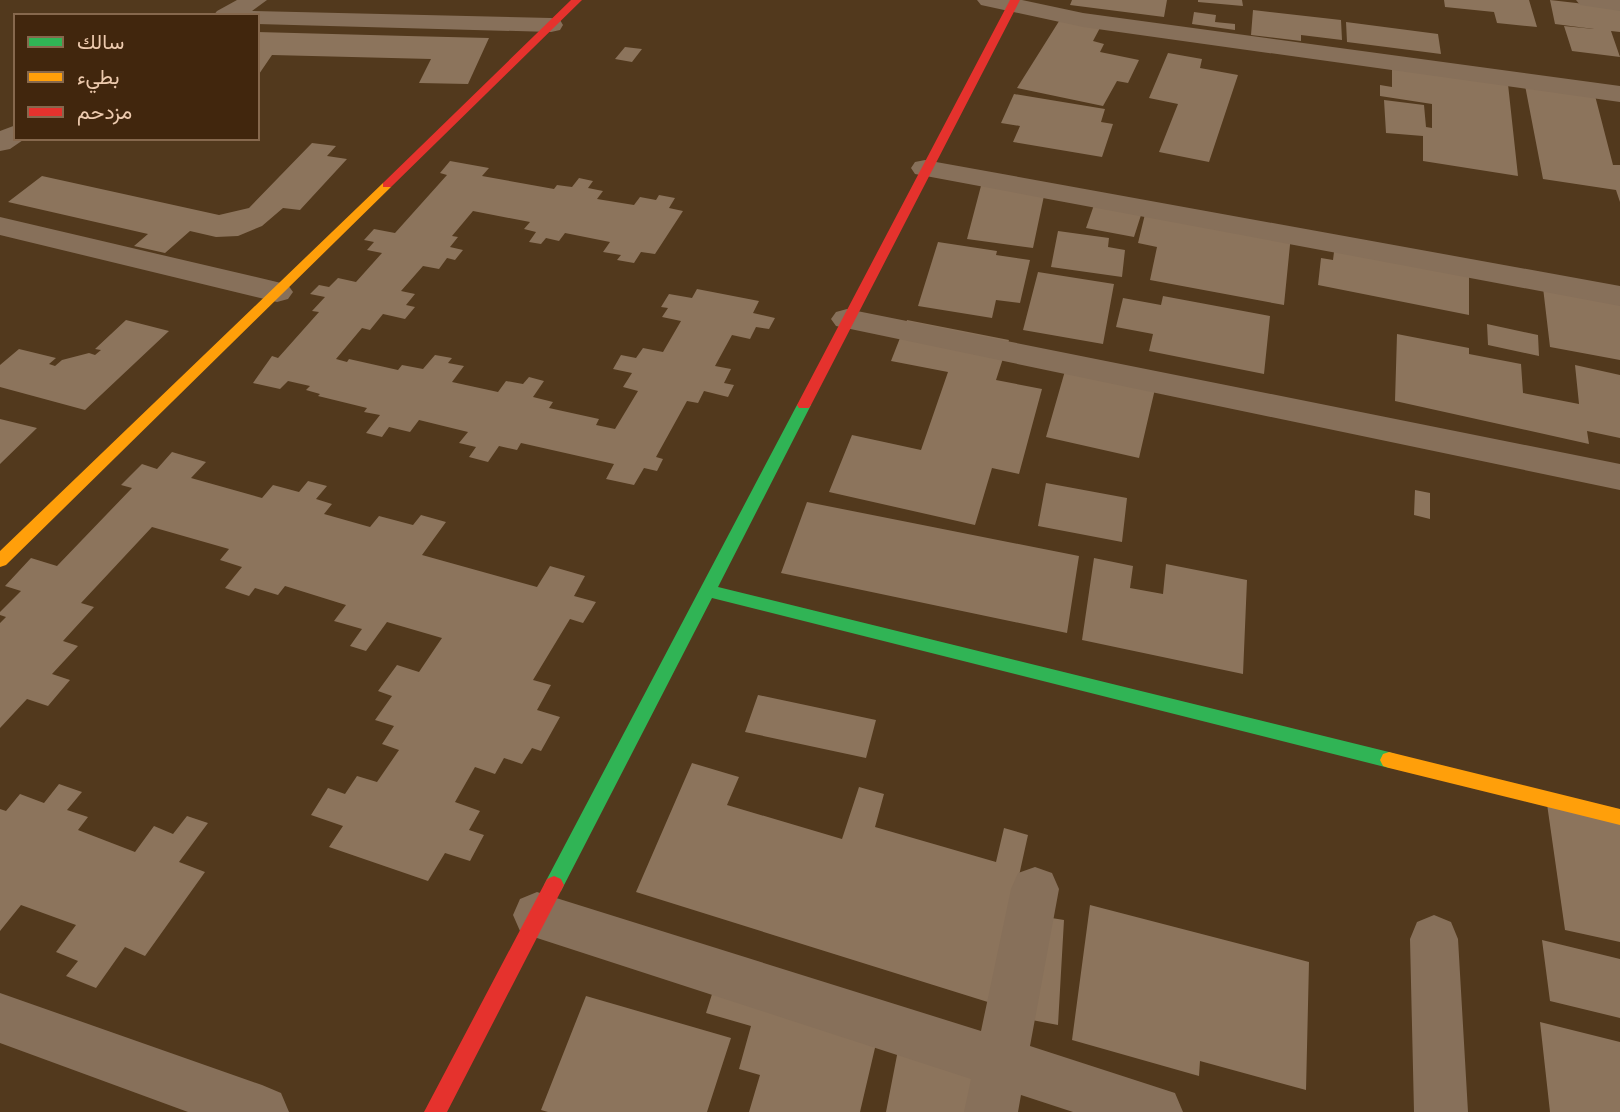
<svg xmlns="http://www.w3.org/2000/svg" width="1620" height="1112" font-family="'Noto Serif',Vazirmatn,serif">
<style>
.building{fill:#8c745c}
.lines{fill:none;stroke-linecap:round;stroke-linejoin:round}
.street{fill:#87705a;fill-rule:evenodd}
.fast{fill:#30b455;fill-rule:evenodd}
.slow{fill:#ff9f0a;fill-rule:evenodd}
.jam{fill:#e5322d;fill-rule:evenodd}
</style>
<rect width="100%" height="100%" fill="#52391d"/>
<path class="building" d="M1072,0H1167L1164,17L1070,5Z
M1198,0H1242L1243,6L1198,2Z
M1444,0H1529L1537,27L1497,23L1494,12L1445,7Z
M1550,0L1620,8V32L1611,31L1620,57L1572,51L1564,26L1594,29L1555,24Z
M1253,10L1341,20L1342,40L1301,35V41L1251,35Z
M1194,12L1216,15L1215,22L1235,24V30L1192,24Z
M1061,18L1101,26L1093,41L1104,44L1100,52L1139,60L1128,83L1117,81L1103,106L1017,88Z
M1346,22L1438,34L1441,54L1347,42Z
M257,32L408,36L489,38L468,84L419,83L431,59L272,55L257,77Z
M625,47L642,49L632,62L615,59Z
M1168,53L1202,59L1200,68L1238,75L1209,162L1159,152L1178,104L1149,98Z
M1392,58L1507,75L1518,176L1423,161V136L1386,133L1384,100L1424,105L1426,127L1432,128V104L1380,96V85L1392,87Z
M1523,75L1592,84L1613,165H1620V202L1616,190L1543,179Z
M1014,94L1105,109L1101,122L1113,124L1102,157L1013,142L1020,126L1001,123Z
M312,143L336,146L327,156L347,159L300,210L283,208L262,226L238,236L216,237L190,231L165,253L134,246L148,234L8,202L42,176L219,215L249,208Z
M450,161L489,168L482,176L554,189L557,185L572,187L579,178L593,181L588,188L603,191L597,199L634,205L640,197L656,200L659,195L675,198L669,208L683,211L655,254L641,252L634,263L617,260L621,255L603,252L610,242L565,233L559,241L546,238L541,244L529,242L536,232L524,229L530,222L473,211L452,236L458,237L450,247L463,250L455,260L447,258L439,269L423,266L401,291L415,294L406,305L415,307L405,319L383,314L370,330L362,328L336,359L347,362L349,359L398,370L402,365L423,369L435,355L452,358L448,363L464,366L452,382L498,392L506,381L523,384L529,377L544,381L533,397L553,402L549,408L599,419L596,425L615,429L638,391L623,387L632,373L613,369L621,355L636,358L643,348L663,352L681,321L662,317L668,308L661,307L669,294L692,298L697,289L759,301L753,313L775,318L769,329L756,327L750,339L732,335L715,366L731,369L724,383L734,385L728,397L704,391L698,403L687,401L656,457L663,459L657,471L644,468L634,485L606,479L614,464L521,443L517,450L499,446L488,462L469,457L476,447L459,443L468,432L419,420L410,432L389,427L382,437L366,433L380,415L364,412L367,408L318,396L320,394L306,390L310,386L288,381L280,389L253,383L272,356L278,358L319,312L312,311L325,297L310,294L319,285L329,287L338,278L356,282L382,253L367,250L374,242L364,240L374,229L395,233L447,175L440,173Z
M982,182L1045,191L1033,248L967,239Z
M1095,202L1142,212L1134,237L1086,228Z
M1146,210L1291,235L1284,305L1150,280L1157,247L1138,243Z
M1058,231L1109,238L1108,247L1125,250L1122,277L1051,267Z
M938,242L997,251L996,255L1030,260L1020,303L996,300L992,318L918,306Z
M1335,244L1469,267V315L1318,285L1321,258L1333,260Z
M1038,272L1114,284L1103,344L1023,330Z
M1542,279L1620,295V360L1550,347Z
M1163,296L1270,316L1264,374L1149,351L1153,334L1116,327L1123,298L1161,305Z
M126,320L169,331L85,410L0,387V365L19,349L56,358L49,364L55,366L62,360L89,353L95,355L101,350L95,349Z
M907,320L1009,340L996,380L1042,389L1019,474L992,468L975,525L829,492L852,435L921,450L948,372L891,361Z
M1487,324L1538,335L1539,356L1488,345Z
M1397,334L1469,348V354L1521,364L1523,393L1579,404L1575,365L1620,375V438L1587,431L1589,444L1395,401Z
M1069,357L1158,376L1139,458L1046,437Z
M0,419L37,428L0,464Z
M172,452L206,462L191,478L262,498L273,485L299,492L308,481L327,486L316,499L332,504L324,514L370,527L379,516L413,525L421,515L446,522L422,555L537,587L550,566L585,576L574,596L596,602L583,623L570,619L533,680L551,685L537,710L560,717L541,751L532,748L522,764L504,758L495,774L475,767L455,802L480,811L469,830L484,835L470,861L445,853L428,881L329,847L343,826L311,815L328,788L345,794L357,776L377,782L399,750L382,744L394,726L375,720L392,696L378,691L397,665L419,672L442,638L387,622L366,651L350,646L362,629L334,621L346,605L285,586L278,595L255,588L249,596L225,588L242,567L220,560L229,549L152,527L81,603L94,607L63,641L78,646L52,674L70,680L48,706L27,699L0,728V623L6,617L0,615V612L21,591L5,586L31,558L57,566L132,488L121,485L142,464L157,469Z
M1046,483L1127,498L1122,542L1038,526Z
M1415,490L1430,493V519L1414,515Z
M807,502L1079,556L1067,633L781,573Z
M1094,558L1133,566L1130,588L1163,594L1166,564L1247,580L1243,674L1082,640Z
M758,695L876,720L866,758L745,732Z
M692,763L739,777L727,805L842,839L859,787L884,794L875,827L996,862L1004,828L1028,835L1003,948L1033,915L1064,920L1058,1025L995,1013L991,1003L636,892Z
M59,784L82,792L67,810L88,817L78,830L135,852L154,826L173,834L187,816L208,823L179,862L205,872L145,956L125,947L96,988L66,976L78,961L56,952L76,925L21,905L0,931V809L6,811L20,794L44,803Z
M1547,804L1620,819V942L1565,930Z
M1090,905L1309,962L1306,1090L1200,1061L1199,1076L1072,1040Z
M1542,940L1620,959V1018L1550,1001Z
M719,972L882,1018L860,1112H749L760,1075L739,1069L751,1026L706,1013Z
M586,996L731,1038L707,1112H548L541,1110Z
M904,1019L1016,1048L1007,1112H886Z
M1540,1022L1620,1042V1112H1550Z"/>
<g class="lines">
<path class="street" d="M237,0H267L252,11L551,18L560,20L563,25L560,30L551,32L257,24V16H246L247,14L213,16L217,11Z
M977,0H1022L1083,13L1620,86V102L1083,27L981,5Z
M1576,0H1620V11L1580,5Z
M16,125V138H26L10,149L0,151V131Z
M925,160L1620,286V306L915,174L911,168L915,162Z
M0,217L277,282L288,285L293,292L288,299L277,302L0,235Z
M847,309L1620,464V490L836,326L831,319L836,312Z
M1035,867L1052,873L1059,889L1030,1046L1175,1093L1183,1112H1073L1021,1095L1018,1112H964L971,1079L537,938L520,931L513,915L520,899L537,892L981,1031L1011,889L1018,873Z
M1434,915L1451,922L1458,939L1468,1112H1414L1410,939L1417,922Z
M0,993L262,1085L281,1093L289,1112H188L0,1043Z"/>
<path class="fast" d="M804,400L811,405L718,587L1389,752L1395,754L1398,760L1395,766L1389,768L712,598L561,891L554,894L547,891L544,885L547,879L797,405Z"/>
<path class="slow" d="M387,182L391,183V187L6,565L0,567V551L383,183Z
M1389,752L1620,809V825L1389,768L1383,766L1380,760L1383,754Z"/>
<path class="jam" d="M571,0H582L391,187H383V183Z
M1010,0H1020L811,405L809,408H799L797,405Z
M554,876L561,879L564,885L561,891L447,1112H424L547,879Z"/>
</g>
<rect x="14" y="14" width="245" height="126" fill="#41260d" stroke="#86684d" stroke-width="2"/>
<rect x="28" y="37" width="35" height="10" fill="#30b455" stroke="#86684d" stroke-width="2"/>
<text x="77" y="49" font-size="21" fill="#edcaae">سالك</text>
<rect x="28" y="72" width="35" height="10" fill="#ff9f0a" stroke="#86684d" stroke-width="2"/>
<text x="77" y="84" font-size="21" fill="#edcaae">بطيء</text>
<rect x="28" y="107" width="35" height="10" fill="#e5322d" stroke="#86684d" stroke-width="2"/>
<text x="77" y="119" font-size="21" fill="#edcaae">مزدحم</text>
</svg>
